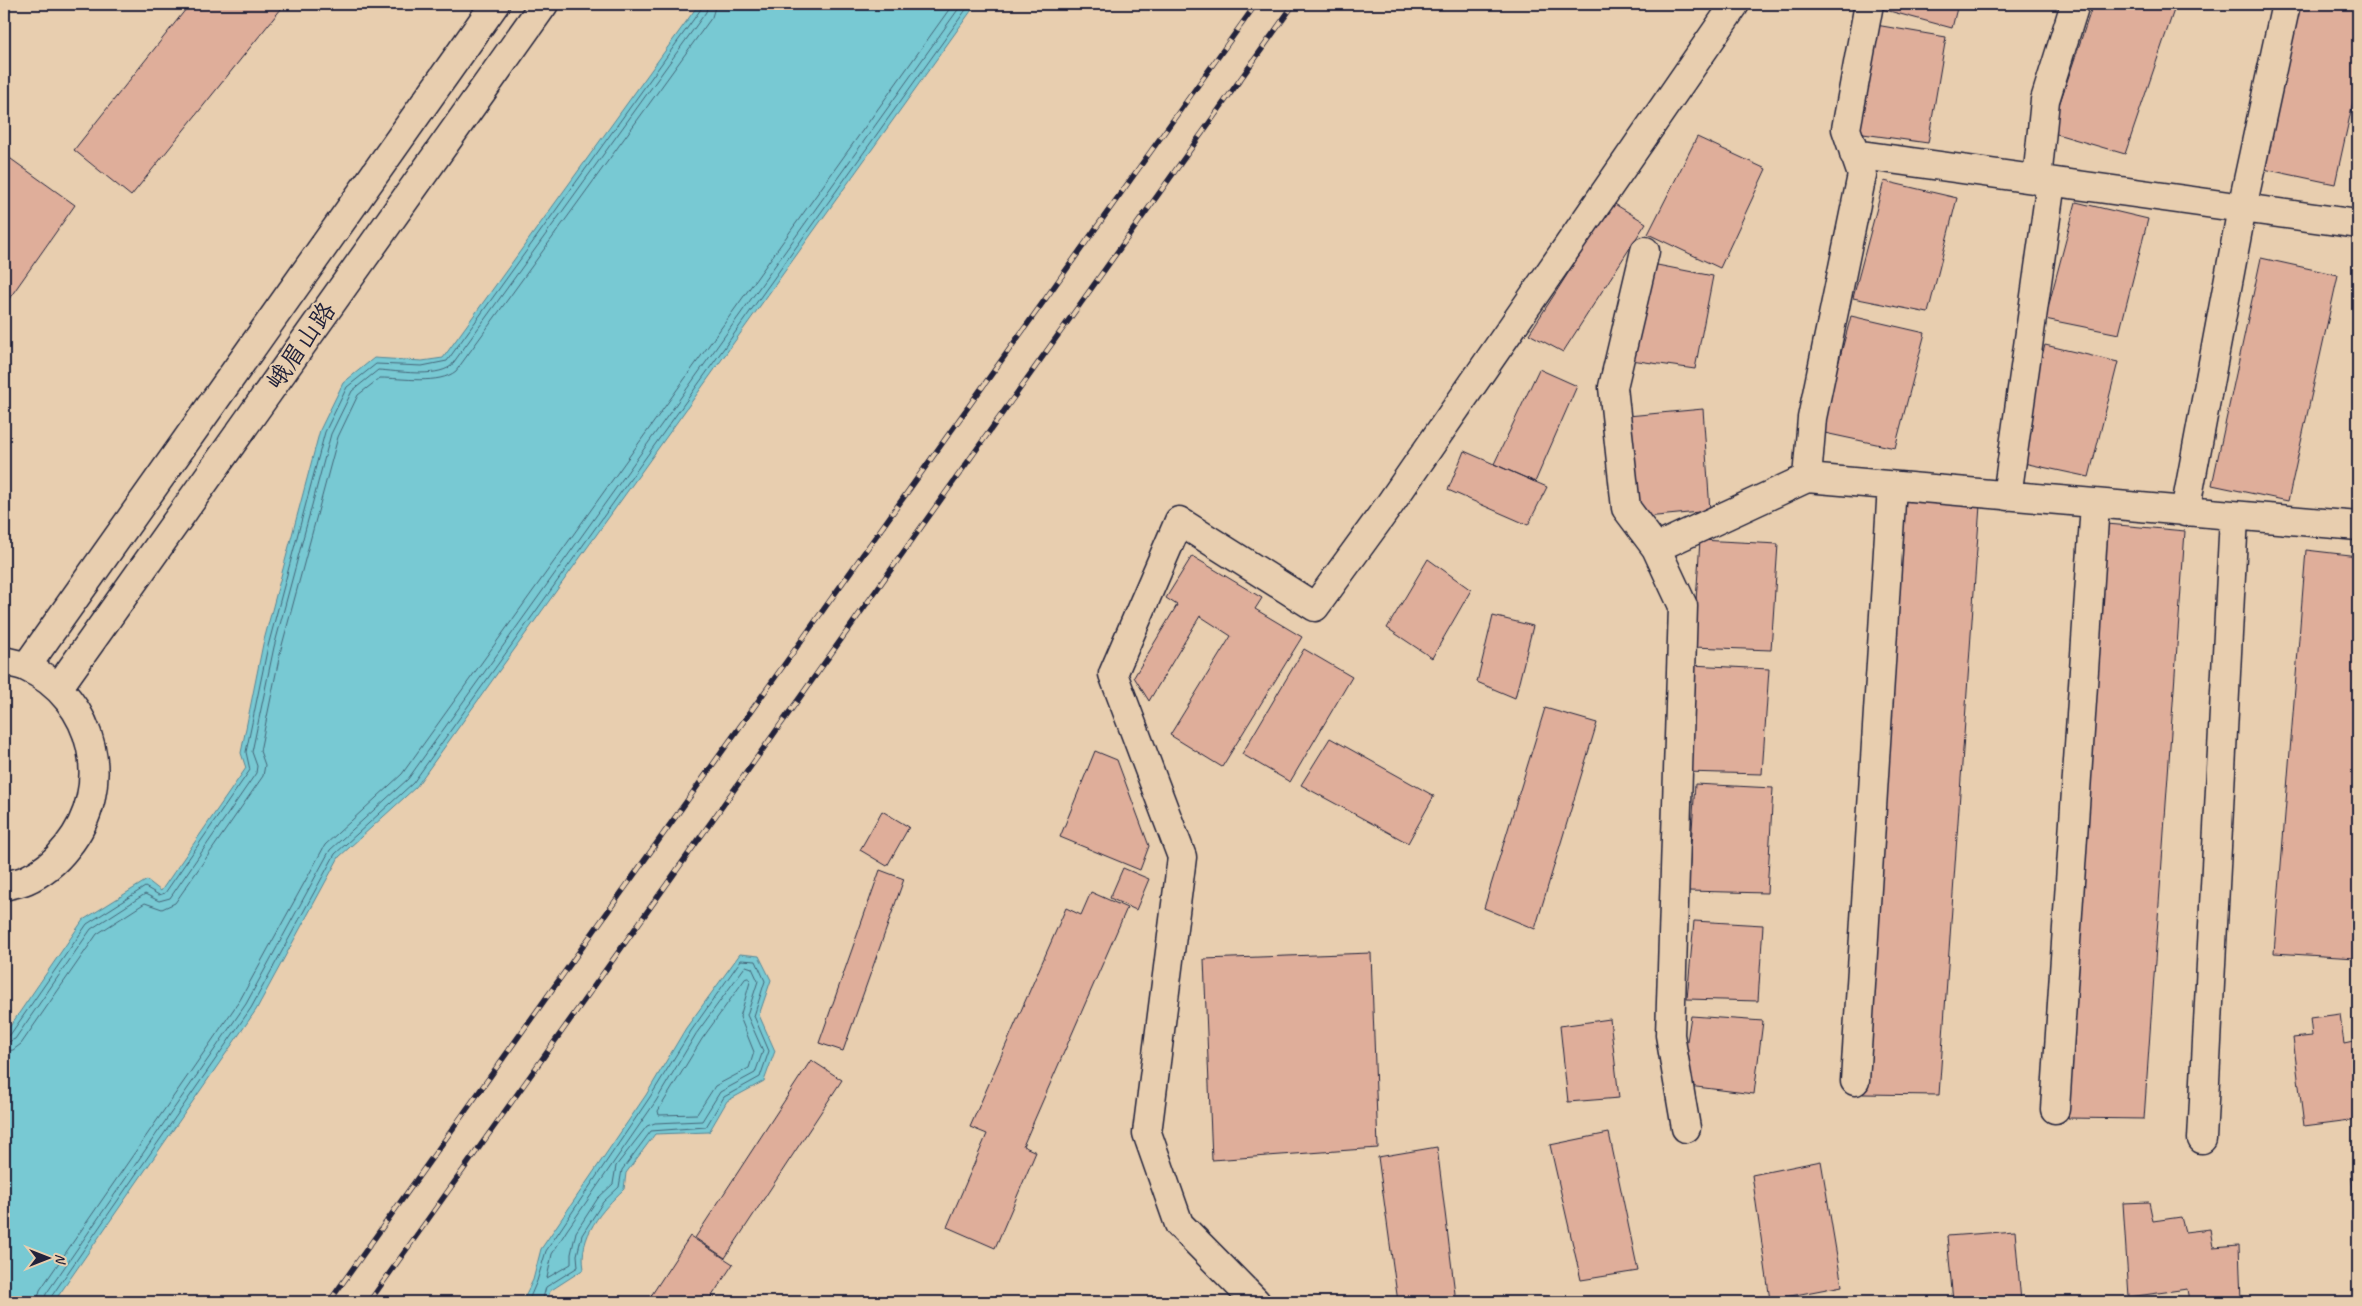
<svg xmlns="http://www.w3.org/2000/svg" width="2362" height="1306" font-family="Caveat,'LXGW WenKai TC',sans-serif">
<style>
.water{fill:#78c9d3;stroke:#568696}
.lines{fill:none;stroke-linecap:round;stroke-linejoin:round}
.shore{stroke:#446578;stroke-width:1}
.building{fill:#dfae9a;stroke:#22223b}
.street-casing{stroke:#22223b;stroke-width:31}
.secondary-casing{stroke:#22223b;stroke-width:31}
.street{stroke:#e8ceaf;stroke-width:28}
.secondary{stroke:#e8ceaf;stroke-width:28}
.rail-casing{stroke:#22223b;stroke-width:5.5}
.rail{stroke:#e8ceaf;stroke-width:4;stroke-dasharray:11;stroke-linecap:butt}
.labels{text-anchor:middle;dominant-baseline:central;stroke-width:4.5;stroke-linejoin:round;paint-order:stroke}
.street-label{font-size:25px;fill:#22223b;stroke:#e8ceaf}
</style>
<rect width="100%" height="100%" fill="#e8ceaf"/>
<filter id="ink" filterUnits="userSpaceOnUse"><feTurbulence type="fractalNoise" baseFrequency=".02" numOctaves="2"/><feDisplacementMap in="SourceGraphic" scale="10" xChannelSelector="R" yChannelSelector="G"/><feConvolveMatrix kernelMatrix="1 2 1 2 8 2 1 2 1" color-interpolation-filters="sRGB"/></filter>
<g filter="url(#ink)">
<path class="water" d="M699,4H976L416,787L339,857L256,1010L54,1302H4V1035L83,920L147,880L161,891L246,768L241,753L263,644L320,430L343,383L374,358L422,361L443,358Z
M740,954L759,956L771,980L759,1015L775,1051L764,1081L727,1101L709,1132L655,1134L626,1173L624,1189C602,1210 578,1236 584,1269L550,1291L547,1302H522L533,1280L541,1249L646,1095L686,1028Z"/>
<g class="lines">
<path class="shore" d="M746,966L752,968L758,981L747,1015L763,1051L755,1073L720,1092L702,1121L655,1123L647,1126L616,1166L613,1184L598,1198L576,1232L571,1254V1264L547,1278L552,1254L567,1230L656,1101L696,1034Z
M749,978L750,982L740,1017L754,1052L749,1068L715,1086L697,1114L659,1115L658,1111L702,1039L745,979Z
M4,1037L10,1035L87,924L145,887L159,895L165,893L250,770L246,752L268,646L325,432L347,387L376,364L422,366L447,361L701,9L702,4
M4,1044L15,1039L91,929L145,894L159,901L170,898L256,773L257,766L252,752L274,647L331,434L352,391L378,370C397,371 435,378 451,366L706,12L708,4
M4,1051L13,1050L21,1044L97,934L145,903L162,909L175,903L263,776L265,765L260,751L281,649L338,437L358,395L380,378C402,378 439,385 456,371L712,17L716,4
M37,1302L40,1290L240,1000L325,845L402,774L953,4
M44,1302L46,1294L246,1004L330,850L408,779L962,4
M50,1302L51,1297L251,1008L335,854L413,783L970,4
M528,1302L537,1281L546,1251L650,1097L691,1031L741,960L756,961L765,981L754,1016L769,1051L760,1077L724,1097L706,1127L651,1131L622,1170L619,1187L603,1202L582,1235L577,1255L578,1267L546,1287L542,1302"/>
</g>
<path class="building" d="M4,4H12L4,23Z
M190,4H285L131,196L74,150Z
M1879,4H1958L1952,28L1878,8Z
M2093,4H2176L2125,154L2050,132Z
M2295,4H2358V79L2335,184L2259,168Z
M1876,25L1946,37L1928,143L1856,133Z
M1697,137L1766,169L1720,268L1648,234Z
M4,154L75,205L4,306Z
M1884,181L1957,198L1928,313L1853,298Z
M2076,202L2148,219L2119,334L2045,319Z
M1613,203L1646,223L1563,352L1529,334Z
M2261,258L2338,275L2288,501L2212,485Z
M1647,263L1713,276L1695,369L1624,359Z
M1851,316L1925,333L1895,448L1820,432Z
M2045,345L2118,362L2089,477L2014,461Z
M1539,369L1577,386L1535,482L1494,464Z
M1703,409L1710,511L1635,518L1628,416Z
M1464,451L1547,487L1528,525L1448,490Z
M1902,498L1980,505L1939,1095L1863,1094Z
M2107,524L2185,531L2144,1119L2068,1118Z
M1700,540L1778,544L1771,650L1693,647Z
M2306,550L2358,556V921L2355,958L2274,953Z
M1192,556L1262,598L1255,609L1302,637L1222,767L1170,735L1231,636L1200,616L1149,701L1134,677L1177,605L1166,598Z
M1428,559L1471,590L1432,658L1387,628Z
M1493,616L1533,626L1515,698L1477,682Z
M1304,649L1352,677L1290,782L1242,754Z
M1691,665L1769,669L1762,774L1684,772Z
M1545,708L1597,723L1535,929L1484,908Z
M1330,738L1434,796L1408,843L1301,785Z
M1095,751L1117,760L1149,846L1140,870L1060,837Z
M1695,784L1773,788L1767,893L1688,891Z
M882,811L909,827L887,866L860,850Z
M1123,868L1149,879L1136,910L1110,898Z
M880,870L904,879L843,1051L819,1043Z
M1091,892L1127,908L1023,1146L1036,1152L995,1248L947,1227L987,1134L970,1127L1066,908L1081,915Z
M1694,921L1763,925L1758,1001L1687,999Z
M1371,953L1378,1148L1212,1160L1204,959Z
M2340,1014L2344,1044L2358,1041V1119L2304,1126L2293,1038L2312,1036L2310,1018Z
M1691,1016L1763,1021L1754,1094L1680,1085Z
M1610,1019L1619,1098L1568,1102L1560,1026Z
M811,1060L842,1080L725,1258L695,1238Z
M1609,1133L1638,1271L1581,1280L1550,1145Z
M1437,1147L1456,1302H1398L1378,1157Z
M1821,1161L1842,1286L1770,1300L1752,1175Z
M2351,1171H2358V1239Z
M2149,1202L2153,1221L2181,1217L2185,1232L2210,1229L2213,1247L2239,1245L2241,1302H2212V1299L2189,1301L2187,1289L2129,1297L2123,1203Z
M2015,1231L2021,1302H1953L1947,1236Z
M690,1236L733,1264L708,1302H647Z"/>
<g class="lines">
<g class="street-casing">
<path id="street" d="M1869,4L1846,129L1862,175L1812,418L1807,478L2358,526
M1854,154L2358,224
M2037,180L2045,100L2075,4
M1645,251L1613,387L1626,508L1656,548
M2007,496L2051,182
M2185,512L2242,208L2286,4
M1855,1081L1892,486
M2055,1109L2095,504
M1686,1128L1670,1035L1683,606L1656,548L1807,478
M2202,1139L2234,517
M1256,1302L1179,1224L1147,1133L1182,857L1113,674L1179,521L1315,607L1390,504L1735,4"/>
</g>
<g class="secondary-casing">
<path id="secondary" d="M4,661C11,663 19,664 26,667C96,699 115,788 67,847C57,860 42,873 26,880C19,883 11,884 4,886
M26,667L495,4
M58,688L544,4"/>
</g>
<use href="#street" class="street"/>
<use href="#secondary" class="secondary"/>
<g class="rail-casing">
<path id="rail" d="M329,1302L1256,4
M369,1302L1294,4"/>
</g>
<use href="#rail" class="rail"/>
</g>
</g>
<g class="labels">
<g class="street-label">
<text transform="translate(301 346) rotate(-55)">峨眉山路</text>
</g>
</g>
<rect width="2362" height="1306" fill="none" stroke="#e8ceaf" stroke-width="20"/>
<rect x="10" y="10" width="2342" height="1286" fill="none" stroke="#22223b" stroke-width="2" filter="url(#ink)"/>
<g transform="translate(48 1258) rotate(90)" stroke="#e8ceaf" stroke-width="4" paint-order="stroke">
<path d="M0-4L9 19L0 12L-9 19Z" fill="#22223b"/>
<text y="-8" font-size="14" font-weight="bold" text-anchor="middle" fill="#22223b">N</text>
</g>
</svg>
